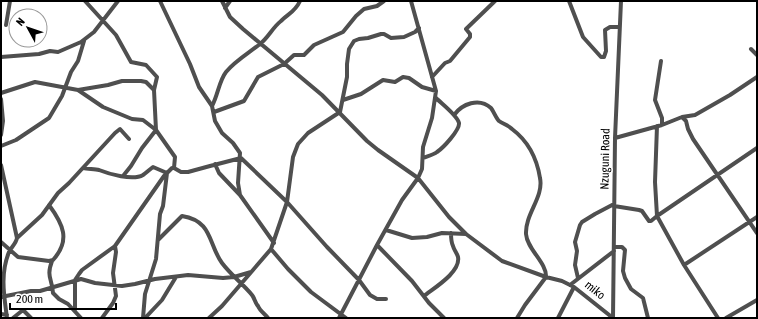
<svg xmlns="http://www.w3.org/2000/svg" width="758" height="319" font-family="'Asap Condensed',sans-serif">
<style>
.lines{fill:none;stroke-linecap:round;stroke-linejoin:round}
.street{stroke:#4f4f4f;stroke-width:4}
.labels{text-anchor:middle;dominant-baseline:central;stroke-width:3;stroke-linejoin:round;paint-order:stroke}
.street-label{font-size:12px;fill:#000;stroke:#fff}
</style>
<rect width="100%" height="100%" fill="#fff"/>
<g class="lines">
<path class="street" d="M85,1L116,35L131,62L146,65L157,77L154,90L156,130L175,157L174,168
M160,1L190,64L199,87L212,106L215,121L222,133L233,143L240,153L238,183L240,195
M222,1L230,17L243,29L322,95L367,141L378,150L418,178L449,217L466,234L502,261L546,277L562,281L574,287L613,318
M569,1L583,37L601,57H604L606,51L605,30L610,27H619
M225,8L230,1
M6,25L10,1
M751,49L757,55
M1,57L39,54L50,51L58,52L81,42L94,32L118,1
M661,61L655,100L662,118V125
M432,77L445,63L450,61L470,37V34L466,29L495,1
M78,90L103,107L132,119L143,120L156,130L142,148L131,166L123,176
M1,93L35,82L78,90L108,85L122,81H141L146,82L154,90
M1,99L3,121L1,135
M343,100L361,94L383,80L395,82L403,77L409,78L422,87L436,91
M212,106C218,95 219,81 226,72C236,60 249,53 260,44C268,38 273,27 281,21C289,13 295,12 300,1
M214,112L244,101L258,77L284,64L294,55H304L314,45L343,32L356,16L364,9L377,6L384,1
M454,115C462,104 479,97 491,108C494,112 496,118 499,121C503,124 508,125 512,129C528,141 537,159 540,178C544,197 525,214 526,234C527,249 547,263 546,277L525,305L517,318
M682,117L686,121L688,129L693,139L757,233
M657,126L655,182L657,216L684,265L718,318
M615,138L662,125L682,117L695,115L730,95L757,77
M1,146L16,140L49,118L62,96L71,72L78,61L84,41
M423,158C428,156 433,155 437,152C443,148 460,130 459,123C457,115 442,104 436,98
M215,164L219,173L240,195L274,243
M1,165L17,238C16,244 11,247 9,252C0,274 4,295 7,318
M83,168C88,169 95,169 99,170C109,174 133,181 143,175C146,173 149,170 153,167L167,173L163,206L160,214L156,259L145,294L143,318
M614,206L639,210L642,211L649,221H651L657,216L757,148
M386,230L412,238L427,237L442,233L466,234
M17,238L42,215L58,193L69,183L115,133L120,129L129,139
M158,240L182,216C213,221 208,244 222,263C231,275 243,284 252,295C255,299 255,303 258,306C260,311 265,314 268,318
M1,242L18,257L49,261L53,260C71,240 63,224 49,205
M377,245L412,281L429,303L444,318
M614,247H622L625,250L623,271L625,278L631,289L643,298L648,318
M271,249L288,269L311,292L346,318
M52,261C46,277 52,278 53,293L59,299L68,304L81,318
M684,265L757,217
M578,278L575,265L577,251L575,242L580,225L582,222L595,214L614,204
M570,285L614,251
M424,296C434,288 461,272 458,257C457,253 454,250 453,246C451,242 451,237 451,233
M1,297L31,291H40L81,279L95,283L122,286L135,284L155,279L180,276L188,275L223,278L234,277L251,272
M75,310V280L79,274L82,270L115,246L164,176L172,168H174L181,172H188L210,166L241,158L287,202L327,247L359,280L370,295L377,299H386
M1,314L7,315
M13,318L23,310L31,318
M102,318L113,303L116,296L113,273L116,252L115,246
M145,318L162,300L176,277
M209,318L222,306L271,249L287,202L293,157L298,144L308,133L340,112L347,77V64L349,49L354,41L359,39L368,38L381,34H384L391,38L404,37L415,32L419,28
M339,318L377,245L402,200L418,178L422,169L423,147L432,118L436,91L411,1
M558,318L574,287
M613,318L615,138L621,1
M726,318L757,300"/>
</g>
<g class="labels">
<g class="street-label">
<text transform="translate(605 159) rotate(-89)">Nzuguni Road</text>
<text transform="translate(595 290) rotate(39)">miko</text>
</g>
</g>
<rect width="758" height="319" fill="none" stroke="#000000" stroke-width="4"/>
<g transform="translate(28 28) rotate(310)"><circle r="19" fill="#ffffff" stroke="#999999"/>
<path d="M0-3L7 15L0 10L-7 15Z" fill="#000000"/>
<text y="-6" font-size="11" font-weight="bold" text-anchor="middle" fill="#000000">N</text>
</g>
<path d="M10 303v6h106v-6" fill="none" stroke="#000000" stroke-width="2"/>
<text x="16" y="303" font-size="12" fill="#000000" stroke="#ffffff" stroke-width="3" paint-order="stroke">200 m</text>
</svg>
